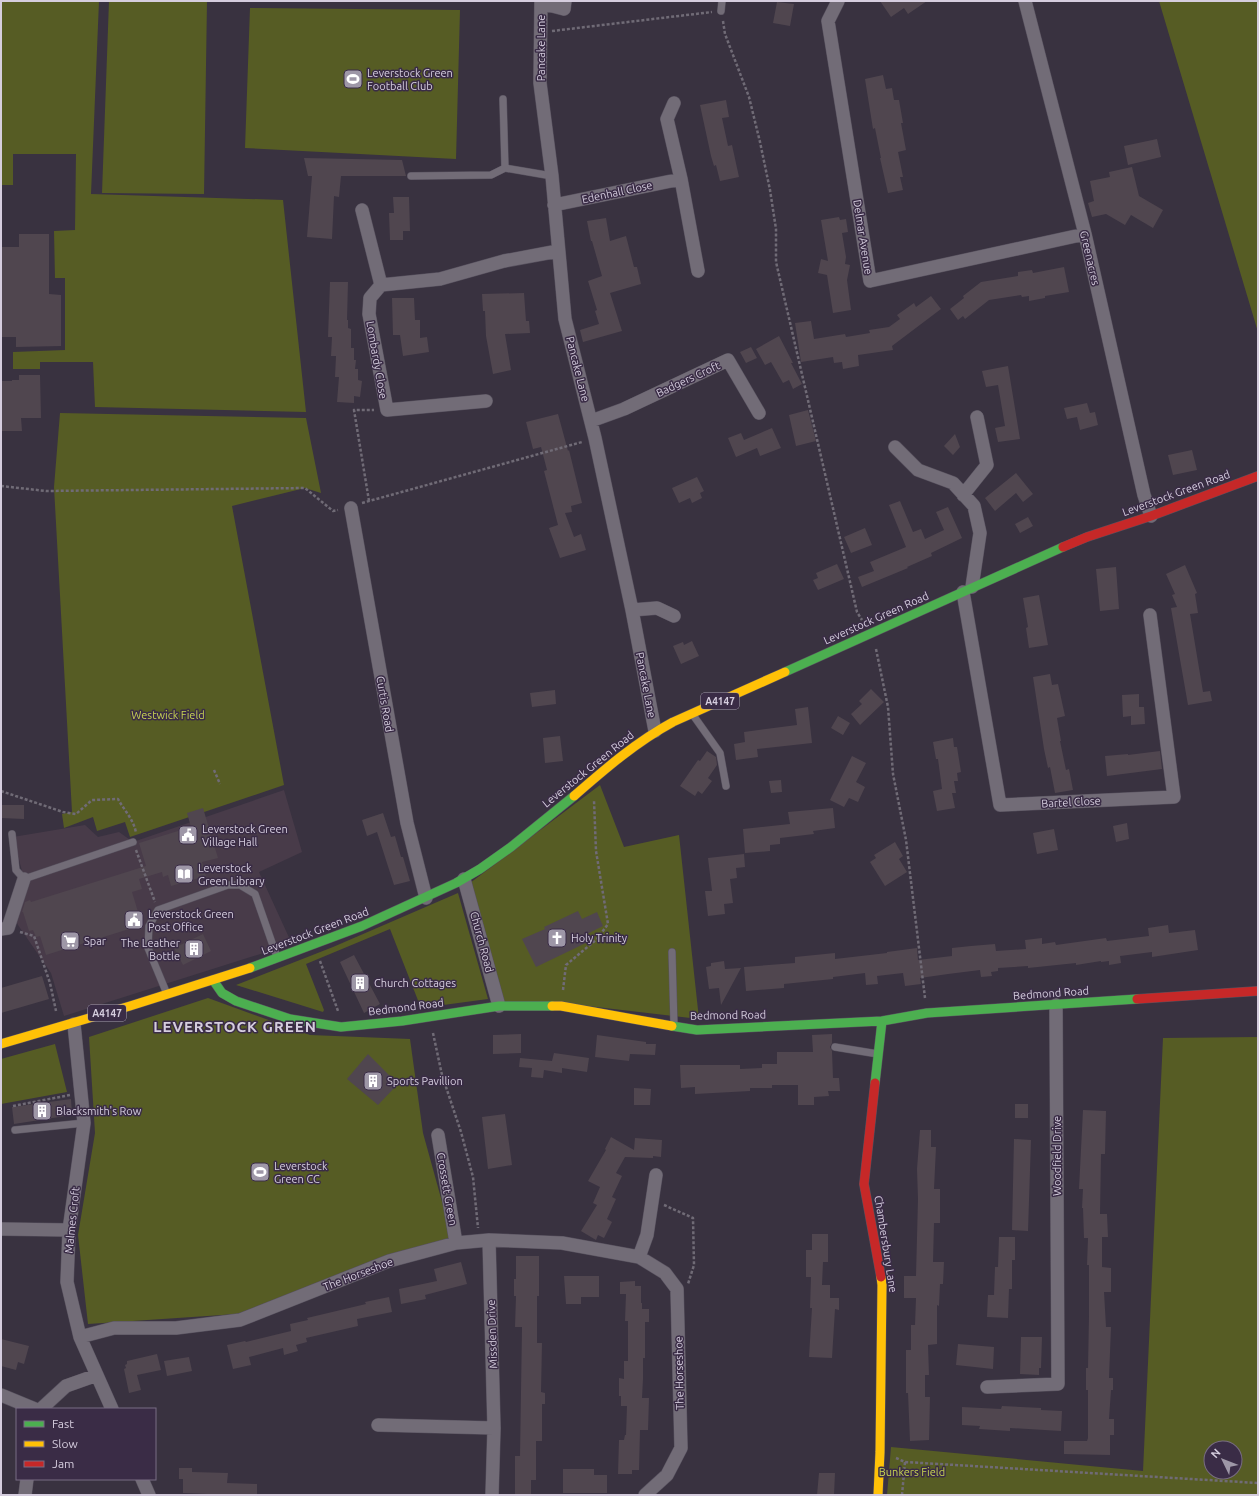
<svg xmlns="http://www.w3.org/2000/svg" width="1259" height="1496" font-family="Ubuntu,sans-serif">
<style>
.commercial{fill:#483b49}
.green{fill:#565c24;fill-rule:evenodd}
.building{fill:#50464f}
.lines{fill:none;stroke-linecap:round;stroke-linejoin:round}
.lane-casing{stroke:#57515e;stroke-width:8}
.street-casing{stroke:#57515e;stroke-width:14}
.fast-casing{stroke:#57515e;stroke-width:10}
.slow-casing{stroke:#57515e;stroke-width:10}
.jam-casing{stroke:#57515e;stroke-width:10}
.path{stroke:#706b76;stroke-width:2.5;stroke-dasharray:3 2;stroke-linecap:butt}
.lane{stroke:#726c77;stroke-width:7}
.street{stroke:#726c77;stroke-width:13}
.fast{stroke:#4caf50;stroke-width:9}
.slow{stroke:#ffc107;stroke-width:9}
.jam{stroke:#c62828;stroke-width:9}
.labels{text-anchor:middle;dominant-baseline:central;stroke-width:3;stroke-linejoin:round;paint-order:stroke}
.shield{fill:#3a2c46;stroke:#a69db0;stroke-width:1}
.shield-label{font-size:10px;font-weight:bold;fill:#d5cdde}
.street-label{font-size:11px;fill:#d5cdde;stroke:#3a2c46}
.poi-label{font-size:11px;fill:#d5cdde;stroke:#3a2c46;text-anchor:start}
.park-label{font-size:11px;fill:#c8d551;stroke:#3a2c46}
.district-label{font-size:15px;font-weight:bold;letter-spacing:1px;fill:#d5cdde;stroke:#3a2c46}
</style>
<rect width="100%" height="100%" fill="#393240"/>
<path class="commercial" d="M284,790L302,852L259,872L292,944L64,1016L51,973L18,925L9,906L22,871L13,837L85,825L98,837L119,832L133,842Z"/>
<path class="green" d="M1,1H99L91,194L283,200L306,412L95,407L93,362H40V369H13V352L65,350V278H55L54,231L75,230L76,154H13V185H1Z
M109,1H207L204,194L102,193Z
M1159,1H1258V332Z
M250,8L460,10L456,159L245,148Z
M60,413L306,418L321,493L305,488L232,506L284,785L130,837L125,822L97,831L93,817L64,828L62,814L72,812L54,487Z
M600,785L624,847L679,835L699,1019L562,1003H502L470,883Z
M458,893L488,999L421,1008L390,929L306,964L324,1010L323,1012L236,985L333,947Z
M208,998L310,1035L410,1039L423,1133L452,1238L237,1314L88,1324L78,1235L95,1133L89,1037Z
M1258,1037V1495H887L891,1447L1143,1471L1163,1038ZM1211,1448H1235V1472H1211Z
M55,1044L67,1092L1,1104V1059Z"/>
<path class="building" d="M880,1H927L908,14L904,8L891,17Z
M777,2L794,4L790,26L773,23Z
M883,75L886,89L892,88L894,100H899L903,123H901L906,150L898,152L903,177H900L903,190L888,193L880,158H881L875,128L873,129L865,79Z
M726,100L729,117L722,118L728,146L732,145L739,177L720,181L716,165L714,166L711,156L700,105Z
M1157,139L1161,157L1128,165L1124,146Z
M304,158L402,160L406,176H341L339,197L334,196L332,239L307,237L312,176H308Z
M1132,167L1139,196L1163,210L1153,228L1131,215L1125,225L1106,214L1092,217L1088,203L1094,201L1090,181L1110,177L1109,172Z
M393,197H409L410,231H403V240H390L389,213H394Z
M839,217L840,220L846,219L848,232L842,233L846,257L845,264L850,265L847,280L851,310L833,313L827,275L818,273L821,259L828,261L821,220Z
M606,218L610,241L626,236L634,267H637L641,284L610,293L622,331L583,342L580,330L599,324L595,311L597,310L588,281L602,276L592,241H591L587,221Z
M19,234H49V294L61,295V346L16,347V337H1V247H19Z
M1064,267L1069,292L1045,296V298L1029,301V296L1022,297L1021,295L989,300L965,319L963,316L958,320L950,309L964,298L963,296L981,282L1018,276V272L1032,270L1033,273Z
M330,282H348L347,320H348V328L351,329V348H354V360H356L355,369H358V380L362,381L360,397L354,396V403L337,402L339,377H335L336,356H331L332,337H328Z
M524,293L526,321H529L530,333L505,334L511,370L493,374L486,336L485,311H483L482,294Z
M931,296L941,309L892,346L893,350L858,355L859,366L843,369L842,362L834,363L833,357L801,362L795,323L811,321L814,339L845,334L846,337L870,333L869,330L889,327L900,319L897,315L914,303L916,307Z
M392,298H414L415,320H420V338L427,337L429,352L403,356L400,335H393Z
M779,336L793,363H791L802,384L793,389L789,380L783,383L771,362L765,365L756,349Z
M751,347L757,358L746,363L740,352Z
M1008,366L1020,439L998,442L995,428L1005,426L998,385L986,387L982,371Z
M19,375H40L41,418H21L22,431H1V381H12V380H19Z
M1087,403L1090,413L1095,412L1098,425L1080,430L1077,417L1067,419L1064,408Z
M808,410L816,441L796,446L789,415Z
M558,414L568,451L569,450L582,503L571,506L572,512L565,513L574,537L581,534L586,550L560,558L549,528L558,525L544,471L547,470L541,447L533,449L526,422Z
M772,428L781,448L760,456L757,448L736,457L728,438L741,433L744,440Z
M955,434L960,447L953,455L944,446Z
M1192,450L1197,470L1173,475L1168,455Z
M1016,473L1033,494L1023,502L1016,493L995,511L985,498Z
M697,477L704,491L700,493L702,498L692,503L690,498L679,503L672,488Z
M900,501L913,532L921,529L925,539L944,530L936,512L948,507L962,538L931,553L932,556L907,567L908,568L862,587L858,577L874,571L870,562L906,547L889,505Z
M1028,517L1033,526L1020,533L1015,524Z
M865,528L872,545L851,553L844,537Z
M837,564L844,579L818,590L813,580L818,578L816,573Z
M1185,565L1197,593L1195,594L1198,613L1190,614L1203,692L1210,691L1212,701L1188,705L1171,608L1177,607L1172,595L1175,594L1166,574Z
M1116,567L1119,609L1100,611L1096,569Z
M1039,595L1048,645L1029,648L1026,628L1028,627L1023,598Z
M692,641L699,656L681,664L673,646L683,642L684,645Z
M1050,674L1052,685L1058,684L1065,716L1057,718L1061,741H1060L1066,770L1069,769L1073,790L1055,793L1050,767L1048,768L1044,749L1033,677Z
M871,689L884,702L860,725L851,714L862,704L859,701Z
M555,690L556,704L532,707L530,693Z
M1139,694V707H1144L1145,724L1131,725V716L1123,717L1122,695Z
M808,707L812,743L757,749L758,757L736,760L734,744L745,742L744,732L797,725L795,709Z
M838,716L850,723L843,735L831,728Z
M560,736L563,761L545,763L543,738Z
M953,738L954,747H957L961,772L957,773L958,781H954L956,793H952L955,808L937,811L933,791L942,789L938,759H936L933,742Z
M707,751L716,757L717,765L708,778L712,781L702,794L698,791L695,796L680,786L698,760L700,761Z
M1160,751L1162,769L1107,776L1105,756L1128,754V755Z
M852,756L866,763L856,782L865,787L858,802L849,798L844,807L830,800Z
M781,780L782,792L771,793L769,781Z
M1,805H24V819L1,818Z
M203,808L218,858L202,862L206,876L171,886L168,875L163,877L162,872L139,879L142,889L132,892L142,925L46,955L40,936L36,937L33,930L29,931L23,912H22L25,902L30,900L31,902L146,866L139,843L191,827L187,813Z
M833,808L835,828L813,831L814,834L780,838V844L770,845V851L745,853L743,829L790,824L788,812Z
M383,813L391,837L395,836L401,857H403L410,881L394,885L377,832L367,836L362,820Z
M1127,823L1129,839L1116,842L1113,826Z
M1054,829L1058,850L1037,854L1033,833Z
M895,842L903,856L899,859L907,872L885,886L870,862L876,858L874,855Z
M744,854L745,867L736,868L737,878L730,879L733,903L724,904L725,914L708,916L705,891H712L708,858Z
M578,911L582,919L597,912L603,926L587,934L590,941L536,967L522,939L545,929L544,927Z
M1168,925L1169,933L1195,930L1198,950L1152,957V952L1120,956L1121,963L1109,965V961L1101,962V961L1076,965V963L1028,968V966L998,968V971L991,972L992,976L981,977L980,970L948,974L920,978L921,984L905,986L903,973L877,976L878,984L866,985L865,973L833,977V979L784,984V988L746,991L744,967L795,963V957L835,953V959L887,953V952L917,948L918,960L952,956V948L971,946L995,944L996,951L1026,949L1025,940L1042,938V944L1055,942L1056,945L1106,938L1107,941L1149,936L1148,928Z
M203,934L211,951L183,965L174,948Z
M354,955L380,1004L364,1013L340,962Z
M724,961L725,969L741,968L721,1005L719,988L709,989L706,967L711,966V963Z
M42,976L49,999L1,1013V988Z
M521,1034V1053L493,1054V1035Z
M832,1034V1043L830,1047L832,1051L833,1078H839L840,1091H828L829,1096L814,1097V1105H798V1085H772V1088H750V1091L695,1094V1087L681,1088L680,1065H740V1069L762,1068V1064H777V1052H813L812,1035Z
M597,1035L646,1042V1044H656L655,1055L630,1054L629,1061L595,1057Z
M554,1053L589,1058L587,1072L562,1068V1073L544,1070L543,1078L531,1077L532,1068L519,1067L520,1058L552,1061Z
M368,1054L398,1084L378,1105L347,1079Z
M634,1088L651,1089L650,1105H634Z
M71,1099L72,1115L14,1124L12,1107Z
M1015,1104H1028V1118H1015Z
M1083,1110L1106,1111L1105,1154H1101L1100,1214H1107L1108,1237H1102V1267L1111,1268V1292H1104L1106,1327H1111L1109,1378H1113V1390H1111L1109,1419H1114V1435H1110V1455L1064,1454V1441H1087L1088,1438V1390H1086V1368H1088L1089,1316V1265H1087L1088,1238H1084L1083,1208H1082L1083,1189H1079Z
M505,1114L512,1165L488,1169L482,1117Z
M920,1130H931V1147H936L934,1189H940V1223H934L933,1262H944L943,1284H940L939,1306L937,1305V1344L928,1345L929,1375H925V1397H930L929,1440L910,1441L908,1393H906V1350H911V1325H915L916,1298H904V1276H916L918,1199L917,1169Z
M611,1137L634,1150L635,1138L662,1140L661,1157L653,1156V1158L625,1157L616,1173L622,1176L612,1197L616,1199L607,1219L612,1222L604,1238L598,1235L596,1240L581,1231L597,1205L593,1203L600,1187L588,1181L606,1150L605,1149Z
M1014,1139L1031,1140L1028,1231L1012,1230Z
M812,1234H828V1262H823L822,1285H830V1298H839V1310L835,1309L832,1358L809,1357L812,1308H810L811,1277H806V1250H812Z
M999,1237H1015V1260H1012V1289H1009L1008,1318L987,1317L988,1295H994L995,1267H998Z
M516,1256H539V1296H537V1343H542L541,1392L545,1393V1404H542V1441H536V1480H531V1495H515V1456H520L522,1327H515L516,1296H514V1279H516Z
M461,1262L467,1284L425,1295L426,1299L401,1304L399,1289L437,1281L434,1269Z
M564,1276H599V1297H581V1304H566Z
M635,1281V1286H641V1303H642V1309H649V1322H645V1358H643V1379L642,1398H649L648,1430H640L639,1470H632V1474H618L619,1440H624L625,1435H626L627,1406H621V1396H619V1378L624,1379V1361H628V1321H625L626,1294H620V1282Z
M389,1297L392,1312L357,1319L358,1326L306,1338L307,1342L296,1345L298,1351L284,1355L283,1348L249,1357L251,1365L233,1369L227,1345L245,1341L246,1342L291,1331L290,1324L308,1320L307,1318L366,1304L365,1302Z
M1021,1337H1042L1041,1368H1039V1375L1020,1374Z
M1,1339L29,1346L24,1364L18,1362L16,1370L1,1366Z
M958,1344L994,1347L993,1369L956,1365Z
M157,1354L161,1370L137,1375L141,1390L129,1393L124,1369L126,1368L125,1365L127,1364V1361Z
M189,1357L192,1371L167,1376L164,1361Z
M1002,1406L1041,1408V1410L1062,1411L1061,1431L1010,1428V1431L979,1429L980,1426L962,1425V1407L1001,1409Z
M179,1468H192V1472L228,1473L227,1483L257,1484V1495H206L207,1494L183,1493V1479H179Z
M563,1469H594V1475H607V1493H563Z
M819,1473H835L834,1495H817Z"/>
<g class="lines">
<g class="lane-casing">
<path id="lane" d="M721,11L722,1
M503,99L505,168L552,176
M411,176L491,175L505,168
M693,715L720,753L726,786
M12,834L16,870L24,879L133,842
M672,952L674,1026
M167,994L148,948L149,926L158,910L228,885H240L255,894L277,957
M835,1047L878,1054
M15,1130L84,1123"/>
</g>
<g class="street-casing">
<path id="street" d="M541,1L540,83L552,176L565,319L595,438L632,610L655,731
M838,1L828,21L870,281L1085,234
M1025,1L1085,234L1144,495L1151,516
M541,3L564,9L565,1
M674,103L667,119L681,179L698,271
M554,205L681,179
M362,210L381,285L370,298L369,314L387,410L486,401
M381,285L440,279L504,261L558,251
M591,421L624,409L728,360L759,413
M895,447L918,470L953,483L974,506L980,533L972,587
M963,495L987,465L977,417
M351,508L407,823L426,898
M963,592L1000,805L1174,797L1150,615
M632,610L657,608L674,616
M464,879L499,1006
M1,929L8,928L24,879
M74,1024L84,1123L69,1230L67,1282L80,1337L112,1409
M438,1135L456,1243
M1,1229L69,1230
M489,1240L494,1428L492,1495
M639,1257L647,1235L656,1175
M80,1337L114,1328H176L240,1320L389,1261L456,1243L489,1240L562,1243L639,1257L665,1273L677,1289L681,1448L667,1475L645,1495
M987,1387L1058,1384L1056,1005
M1,1395L35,1409
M41,1409L66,1386L97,1375
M378,1425L494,1428
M142,1479L149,1495
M25,1495L27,1479"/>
</g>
<g class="fast-casing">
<path id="fast" d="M785,672C878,631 970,588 1063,547
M250,968L362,926L456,883L480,869L511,847L574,796
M213,980L222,993L236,1001L290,1019L341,1027L402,1021L499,1006H552
M672,1026L697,1030L882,1021L927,1013L1137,999
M875,1083L882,1021"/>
</g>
<g class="slow-casing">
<path id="slow" d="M574,796C605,769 636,742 673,722L785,672
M552,1006H561L672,1026
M1,1044L130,1006L250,968
M878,1495L880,1452L882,1285L881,1277"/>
</g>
<g class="jam-casing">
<path id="jam" d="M1063,547L1087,537L1151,516L1258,476
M1137,999L1258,991
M875,1083L864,1184L881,1277"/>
</g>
<path class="path" d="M723,21L725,34L749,97L760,142L770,190L776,229V262L857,612L862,620
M552,31L712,12
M1,486L46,491L305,488L333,511L338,510
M369,501L354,410H374
M362,503L582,442
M876,649L888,707L893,774L906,840L925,998
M214,770L220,784
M1,791L63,812L76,814L92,800L118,799C124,810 134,820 136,833
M136,850L155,902
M20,932L34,936L50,983L56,1011
M320,961L338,1011
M563,990L566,965L597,939L608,924L596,851L594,800
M433,1033L442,1075L461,1132L473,1177L478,1228
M13,1106L70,1095
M664,1205L693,1218L694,1265L688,1284
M896,1458L905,1462L1258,1483
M902,1495L905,1462"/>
<use href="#lane" class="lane"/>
<use href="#street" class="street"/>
<use href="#fast" class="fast"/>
<use href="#slow" class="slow"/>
<use href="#jam" class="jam"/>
</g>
<defs>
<g id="stadium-square" transform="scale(1)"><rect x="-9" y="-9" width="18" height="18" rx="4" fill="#9e97a7" stroke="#3a2c46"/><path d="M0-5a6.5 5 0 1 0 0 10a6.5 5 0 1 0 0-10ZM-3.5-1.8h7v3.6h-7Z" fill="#fff"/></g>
<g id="civic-square" transform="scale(1)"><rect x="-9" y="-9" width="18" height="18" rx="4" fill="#9e97a7" stroke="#3a2c46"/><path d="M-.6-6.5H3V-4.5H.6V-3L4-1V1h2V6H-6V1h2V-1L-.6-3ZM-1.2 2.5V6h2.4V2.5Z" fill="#fff"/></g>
<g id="library-square" transform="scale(1)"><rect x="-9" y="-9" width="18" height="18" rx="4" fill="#9e97a7" stroke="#3a2c46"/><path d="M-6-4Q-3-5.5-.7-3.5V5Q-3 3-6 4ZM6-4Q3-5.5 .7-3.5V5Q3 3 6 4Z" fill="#fff"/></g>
<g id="church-square" transform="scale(1)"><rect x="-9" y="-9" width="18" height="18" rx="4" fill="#9e97a7" stroke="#3a2c46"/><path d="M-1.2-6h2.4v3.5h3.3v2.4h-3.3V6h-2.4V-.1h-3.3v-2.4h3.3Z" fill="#fff"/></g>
<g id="supermarket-square" transform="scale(1)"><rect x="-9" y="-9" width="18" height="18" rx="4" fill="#9e97a7" stroke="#3a2c46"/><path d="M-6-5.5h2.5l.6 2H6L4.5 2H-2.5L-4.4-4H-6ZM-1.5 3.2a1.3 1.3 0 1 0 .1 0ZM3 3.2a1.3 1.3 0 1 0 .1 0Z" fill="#fff"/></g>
<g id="building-square" transform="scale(1)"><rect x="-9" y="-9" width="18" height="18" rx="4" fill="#9e97a7" stroke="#3a2c46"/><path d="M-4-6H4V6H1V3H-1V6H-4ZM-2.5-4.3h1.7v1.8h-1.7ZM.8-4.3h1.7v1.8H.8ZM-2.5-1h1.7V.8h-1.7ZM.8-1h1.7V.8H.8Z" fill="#fff"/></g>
</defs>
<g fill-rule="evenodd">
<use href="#stadium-square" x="353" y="79"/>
<use href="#civic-square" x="188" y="835"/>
<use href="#library-square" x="184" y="874"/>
<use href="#civic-square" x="134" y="920"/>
<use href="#church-square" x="557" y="938"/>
<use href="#supermarket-square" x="70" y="941"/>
<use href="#building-square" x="194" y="949"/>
<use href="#building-square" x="360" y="983"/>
<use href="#building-square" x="373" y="1081"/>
<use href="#building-square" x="42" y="1111"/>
<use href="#stadium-square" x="260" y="1172"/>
</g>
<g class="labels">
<g class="shield">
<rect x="701" y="693" width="38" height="16" rx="3"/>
<rect x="88" y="1005" width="38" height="16" rx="3"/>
</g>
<g class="shield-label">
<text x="720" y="701">A4147</text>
<text x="107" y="1013">A4147</text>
</g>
<g class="street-label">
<text transform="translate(541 48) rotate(-90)">Pancake Lane</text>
<text transform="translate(617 192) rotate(-12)">Edenhall Close</text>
<text transform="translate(863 237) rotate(81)">Delmar Avenue</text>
<text transform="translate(1090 258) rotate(77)">Greenacres</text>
<text transform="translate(377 360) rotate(80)">Lombardy Close</text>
<text transform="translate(578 369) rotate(76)">Pancake Lane</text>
<text transform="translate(688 379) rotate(-25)">Badgers Croft</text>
<text transform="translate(1176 493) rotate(-20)">Leverstock Green Road</text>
<text transform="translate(876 618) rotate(-24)">Leverstock Green Road</text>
<text transform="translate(646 685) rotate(79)">Pancake Lane</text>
<text transform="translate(385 704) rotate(80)">Curtis Road</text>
<text transform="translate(588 769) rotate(-39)">Leverstock Green Road</text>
<text transform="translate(1071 802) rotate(-3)">Bartel Close</text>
<text transform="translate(315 931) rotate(-21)">Leverstock Green Road</text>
<text transform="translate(482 942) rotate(75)">Church Road</text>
<text transform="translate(1051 993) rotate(-4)">Bedmond Road</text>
<text transform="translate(406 1007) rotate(-7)">Bedmond Road</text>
<text transform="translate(728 1015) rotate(-1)">Bedmond Road</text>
<text transform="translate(1057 1156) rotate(-90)">Woodfield Drive</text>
<text transform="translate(447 1189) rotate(80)">Crossett Green</text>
<text transform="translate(72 1220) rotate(-84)">Malmes Croft</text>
<text transform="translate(886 1244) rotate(81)">Chambersbury Lane</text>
<text transform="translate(358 1274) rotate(-21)">The Horseshoe</text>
<text transform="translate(492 1334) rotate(-92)">Missden Drive</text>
<text transform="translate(679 1373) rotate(-91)">The Horseshoe</text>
</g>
<g class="poi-label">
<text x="367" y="73">Leverstock Green<tspan x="367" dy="13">Football Club</tspan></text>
<text x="202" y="829">Leverstock Green<tspan x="202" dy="13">Village Hall</tspan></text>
<text x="198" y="868">Leverstock<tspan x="198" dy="13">Green Library</tspan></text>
<text x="148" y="914">Leverstock Green<tspan x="148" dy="13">Post Office</tspan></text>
<text x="571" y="938">Holy Trinity</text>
<text x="84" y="941">Spar</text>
<text x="180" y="943" text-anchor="end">The Leather<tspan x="180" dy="13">Bottle</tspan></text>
<text x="374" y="983">Church Cottages</text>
<text x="387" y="1081">Sports Pavillion</text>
<text x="56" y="1111">Blacksmith's Row</text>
<text x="274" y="1166">Leverstock<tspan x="274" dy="13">Green CC</tspan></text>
</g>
<g class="park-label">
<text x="168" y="715">Westwick Field</text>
<text x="912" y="1472">Bunkers Field</text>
</g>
<g class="district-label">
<text x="235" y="1026">LEVERSTOCK GREEN</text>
</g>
</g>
<rect width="1259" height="1496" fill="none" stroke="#d5cdde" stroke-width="4"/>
<rect x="16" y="1408" width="140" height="72" fill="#3a2c46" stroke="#786c83"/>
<rect x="24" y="1421" width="20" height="6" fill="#4caf50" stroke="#786c83"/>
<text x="52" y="1428" font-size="12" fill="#d5cdde">Fast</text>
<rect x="24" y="1441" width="20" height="6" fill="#ffc107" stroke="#786c83"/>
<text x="52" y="1448" font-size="12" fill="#d5cdde">Slow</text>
<rect x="24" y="1461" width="20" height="6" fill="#c62828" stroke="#786c83"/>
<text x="52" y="1468" font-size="12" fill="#d5cdde">Jam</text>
<g transform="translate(1223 1460) rotate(313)"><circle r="19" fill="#3a2c46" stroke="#786c83"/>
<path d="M0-3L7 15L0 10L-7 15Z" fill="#9e97a7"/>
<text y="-6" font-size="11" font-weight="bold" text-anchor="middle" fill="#d5cdde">N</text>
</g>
</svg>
